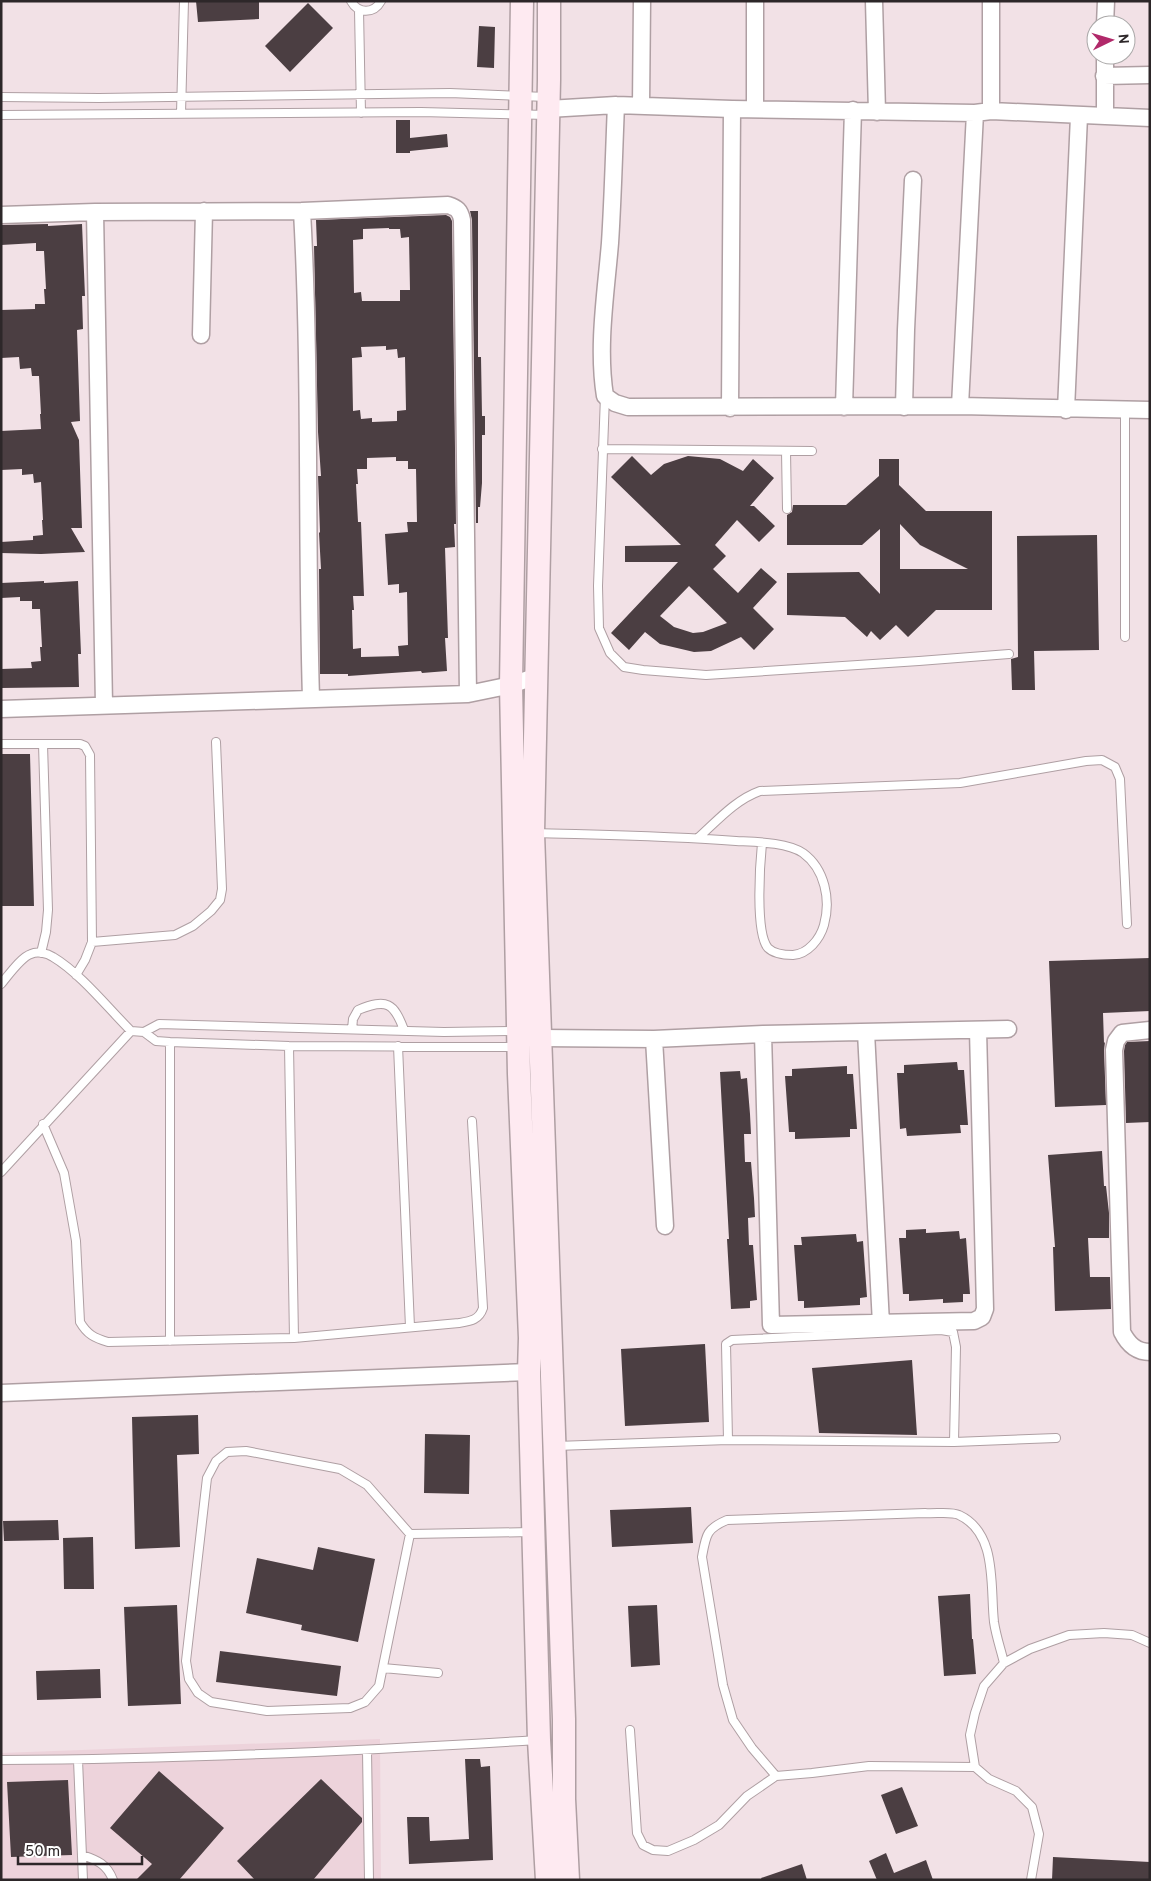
<svg xmlns="http://www.w3.org/2000/svg" width="1151" height="1881" font-family="Overpass,sans-serif">
<style>
.built{fill:#edd3db}
.building{fill:#4b3e42;fill-rule:evenodd}
.lines{fill:none;stroke-linecap:round;stroke-linejoin:round}
.lane-casing{stroke:#af9fa3;stroke-width:10}
.street-casing{stroke:#af9fa3;stroke-width:19}
.secondary-casing{stroke:#af9fa3;stroke-width:25}
.lane{stroke:#fff;stroke-width:8}
.street{stroke:#fff;stroke-width:16}
.secondary{stroke:#feeaf1;stroke-width:22}
</style>
<rect width="100%" height="100%" fill="#f2e1e6"/>
<path class="built" d="M380,1739L381,1880H1V1753Z"/>
<path class="building" d="M196,1H259V19L198,22Z
M308,3L333,28L290,72L265,46Z
M479,26L495,27L494,68L477,67Z
M396,120H410V138L447,134L448,147L410,151V153H396Z
M470,211H478V357H481L482,416H485V435H482V483L480,507H478V523H476L472,220Z
M446,215L450,217L452,221L456,524H454L455,547L445,548L448,638H445L447,671L422,673L421,671L348,676V674H320L319,569H321L319,533L320,532L318,476H321L318,432L314,246H317L316,220ZM389,228V229H400L401,238L409,237L410,290H400V301H362L361,292L354,293L353,240L363,239V229ZM386,346V350L397,349L398,358L405,357L406,410L397,411V421L372,422V418L361,419L360,410L353,411L352,358L362,357L361,347ZM396,457V461H408V469H416L417,522H407L408,532L385,534L388,585L399,584V593L407,592L408,645L398,646L399,656L361,657V648L353,649L352,610H354L353,596H364L361,522H358L356,484H358L357,469H367V458Z
M48,224V226L82,224L85,296H82L83,329L77,330L80,421L71,422L79,440L82,528H71L85,552L41,554L1,553V542L33,540V536L43,535L42,520H43L41,482L34,483L33,474L22,475V469L1,470V431L41,429L40,414H41L39,376H32L31,368L20,369L19,357L1,358V310L35,309V304H45L44,289H46L44,251H36V243L1,245V225Z
M632,456L651,475L664,464L688,456L720,459L743,471L753,459L774,478L750,506H754L775,526L759,542L737,520L715,545L726,556L713,569L738,593L761,568L777,582L753,608L774,629L754,650L741,637L711,651L694,652L660,644L645,632L629,650L611,633L678,562H625V546L681,545L611,477ZM689,586L727,623L703,632L693,633L674,627L660,616Z
M879,459H899V485L926,511H992V610H936L908,637L896,625L880,640L871,631L867,637L845,617L787,615V573L859,572L880,594V529L862,545H787V515L792,512L793,505H846L879,476ZM900,524L920,545L968,569H900Z
M1097,535L1099,650L1034,651L1035,690H1012L1011,659L1018,657L1017,536Z
M44,581V583L78,581L81,654H78L79,687L1,688V669L32,668L31,662L41,661L40,647H42L40,609H32V601H20V597L1,598V583Z
M1,754H30L34,906H2Z
M1150,958V1011L1103,1013L1104,1043L1105,1042L1104,1050L1106,1105L1055,1107L1049,961Z
M1150,1041V1122L1126,1123L1124,1051L1125,1045L1127,1042Z
M957,1062L958,1070H964L968,1125H960L961,1133L907,1136L906,1128L900,1129L897,1073H904V1065Z
M847,1066V1074H853L857,1129H850V1137L795,1139V1132H789L785,1076H792V1069Z
M740,1071L741,1079L747,1078L750,1114L751,1134H744L745,1162H751L754,1198L755,1217L748,1218L749,1245H753L757,1300L750,1301V1308L731,1309L727,1239H729L720,1072Z
M1102,1151L1104,1186H1106L1109,1213V1238H1088L1090,1277H1110L1111,1309L1055,1311L1053,1247H1055L1048,1155Z
M926,1229V1233L959,1231L960,1239L966,1238L970,1294H963V1302L943,1303V1299L909,1301V1294H903L899,1238H906V1230Z
M856,1234L857,1242L863,1241L867,1297L860,1298V1305L804,1308V1301H798L794,1245H802L801,1237Z
M705,1344L709,1422L625,1426L621,1349Z
M912,1360L917,1435L819,1433L812,1368Z
M198,1415L199,1454L177,1455L180,1547L135,1549L132,1417Z
M425,1434L470,1435L469,1494L424,1493Z
M691,1507L693,1543L612,1547L610,1510Z
M58,1520L59,1540L4,1541L3,1521Z
M93,1537L94,1589H64L63,1538Z
M318,1547L375,1559L358,1642L301,1630L302,1625L246,1613L257,1558L313,1570Z
M970,1594L972,1639H973L976,1674L944,1676L938,1596Z
M177,1605L181,1704L128,1706L124,1607Z
M657,1605L660,1665L631,1667L628,1606Z
M220,1651L341,1666L337,1696L216,1682Z
M100,1669L101,1698L37,1700L36,1671Z
M465,1759H480L481,1767L490,1766L493,1860L409,1864L407,1817H429L430,1841L469,1839Z
M159,1771L224,1828L179,1880H136L152,1864L110,1828Z
M321,1779L362,1818V1822L313,1880H255L237,1861Z
M68,1780L72,1855L11,1857L7,1782Z
M902,1787L918,1826L896,1834L881,1795Z
M886,1853L894,1873L926,1860L933,1880H877L869,1861Z
M1053,1857L1150,1862V1880H1052Z
M802,1864L807,1880H762L761,1878Z"/>
<g class="lines">
<g class="lane-casing">
<path id="lane" d="M351,1C358,14 374,14 381,1
M359,10L361,113
M1,97L99,98L450,93L547,97
M181,113L184,1
M1,115L421,112L546,115
M605,396L598,586L599,628L610,653L624,667L643,670L706,675L919,661L1009,654
M1125,410V637
M602,449L812,451
M786,451L787,509
M1,744H80L85,746L90,755L92,942L85,960L76,975
M535,833C602,835 669,836 736,841C755,842 787,842 803,853C825,869 831,900 824,925C820,939 808,954 793,955C784,955 774,954 768,948C755,933 760,863 762,843
M698,838C717,821 735,800 760,791L960,783L1086,761L1102,760L1115,767L1120,779L1127,924
M92,942L175,935L193,926L211,911L220,900L222,889L216,742
M41,953L46,932L48,910L43,744
M1,984C8,976 21,957 31,954C37,951 47,953 53,957C80,973 108,1008 131,1031L144,1032L159,1024L444,1032L516,1031
M352,1029L353,1019L358,1010C387,998 394,1003 404,1030
M144,1032L156,1041L170,1042L289,1046L516,1047
M170,1042V1341
M289,1046L294,1338
M398,1046L410,1327
M43,1124L64,1173L76,1241L80,1322C87,1334 94,1338 108,1342L294,1338L459,1323C471,1321 479,1320 483,1308L472,1121
M1,1172L131,1031
M728,1440L726,1344L732,1340L941,1330L953,1332L956,1347L954,1442
M556,1446L728,1440L954,1442L1056,1438
M410,1534L379,1686L365,1702L350,1708L267,1711L211,1702L198,1693L189,1679L186,1661L207,1478L216,1461L227,1452L246,1451L340,1469L367,1485L410,1534L531,1532
M383,1668L438,1673
M630,1730L637,1833L643,1845L653,1850L668,1851L694,1840L719,1825L747,1796L776,1776L812,1773L869,1766L975,1767
M367,1751L369,1880
M2,1760C180,1759 359,1751 537,1740
M78,1760L83,1880
M776,1776L752,1748L733,1720L723,1685L702,1557C706,1535 706,1529 727,1520L925,1513C935,1514 951,1511 959,1515C998,1533 990,1587 994,1622C996,1636 1001,1650 1004,1663
M82,1855C97,1860 107,1864 113,1880
M1031,1880L1039,1834L1032,1807L1016,1791L989,1779L975,1767L970,1735L975,1713L984,1686L1004,1663L1030,1649L1069,1635L1104,1633L1132,1635L1150,1643"/>
</g>
<g class="street-casing">
<path id="street" d="M874,1L877,112
M991,1V111
M1105,25L1106,1
M1105,55V116
M1104,76L1150,75
M616,105C614,151 613,197 610,243C606,292 597,347 605,396L615,403L628,407L960,406L1150,410
M641,106L642,1
M755,108V1
M548,109L616,105L732,109L975,113L991,111L1150,118
M302,211C311,373 306,536 311,698
M95,212L104,705
M1,215L95,212L302,211L448,205C457,208 460,210 462,220L468,694
M201,335L204,211
M960,406L975,113
M844,407L853,110
M904,407L906,330L913,180
M730,408L732,109
M1066,410L1079,116
M1,709L468,694L511,685L537,676
M1150,1030L1122,1033L1116,1041L1114,1050L1122,1332C1128,1344 1136,1352 1150,1352
M866,1032L881,1324
M763,1034L771,1325L974,1321L982,1317L985,1309L978,1030
M541,1038L654,1039L763,1034L1008,1029
M654,1039L665,1226
M1,1393L529,1372"/>
</g>
<g class="secondary-casing">
<path id="secondary" d="M522,1L511,685L519,1074L530,1338L529,1372L539,1740L547,1880
M549,1V80L533,833L564,1719V1799L568,1880"/>
</g>
<use href="#lane" class="lane"/>
<use href="#street" class="street"/>
<use href="#secondary" class="secondary"/>
</g>
<rect width="1151" height="1881" fill="none" stroke="#2d2729" stroke-width="5"/>
<g transform="translate(1111 40) rotate(85)"><circle r="24" fill="#ffffff" stroke="#aba9a9"/>
<path d="M0-4L9 19L0 12L-9 19Z" fill="#b1296a"/>
<text y="-8" font-size="14" font-weight="bold" text-anchor="middle" fill="#2d2729">N</text>
</g>
<path d="M18 1856v8h124v-8" fill="none" stroke="#2d2729" stroke-width="2.5"/>
<text x="25" y="1856" font-size="15" fill="#2d2729" stroke="#ffffff" stroke-width="4" paint-order="stroke">50 m</text>
</svg>
